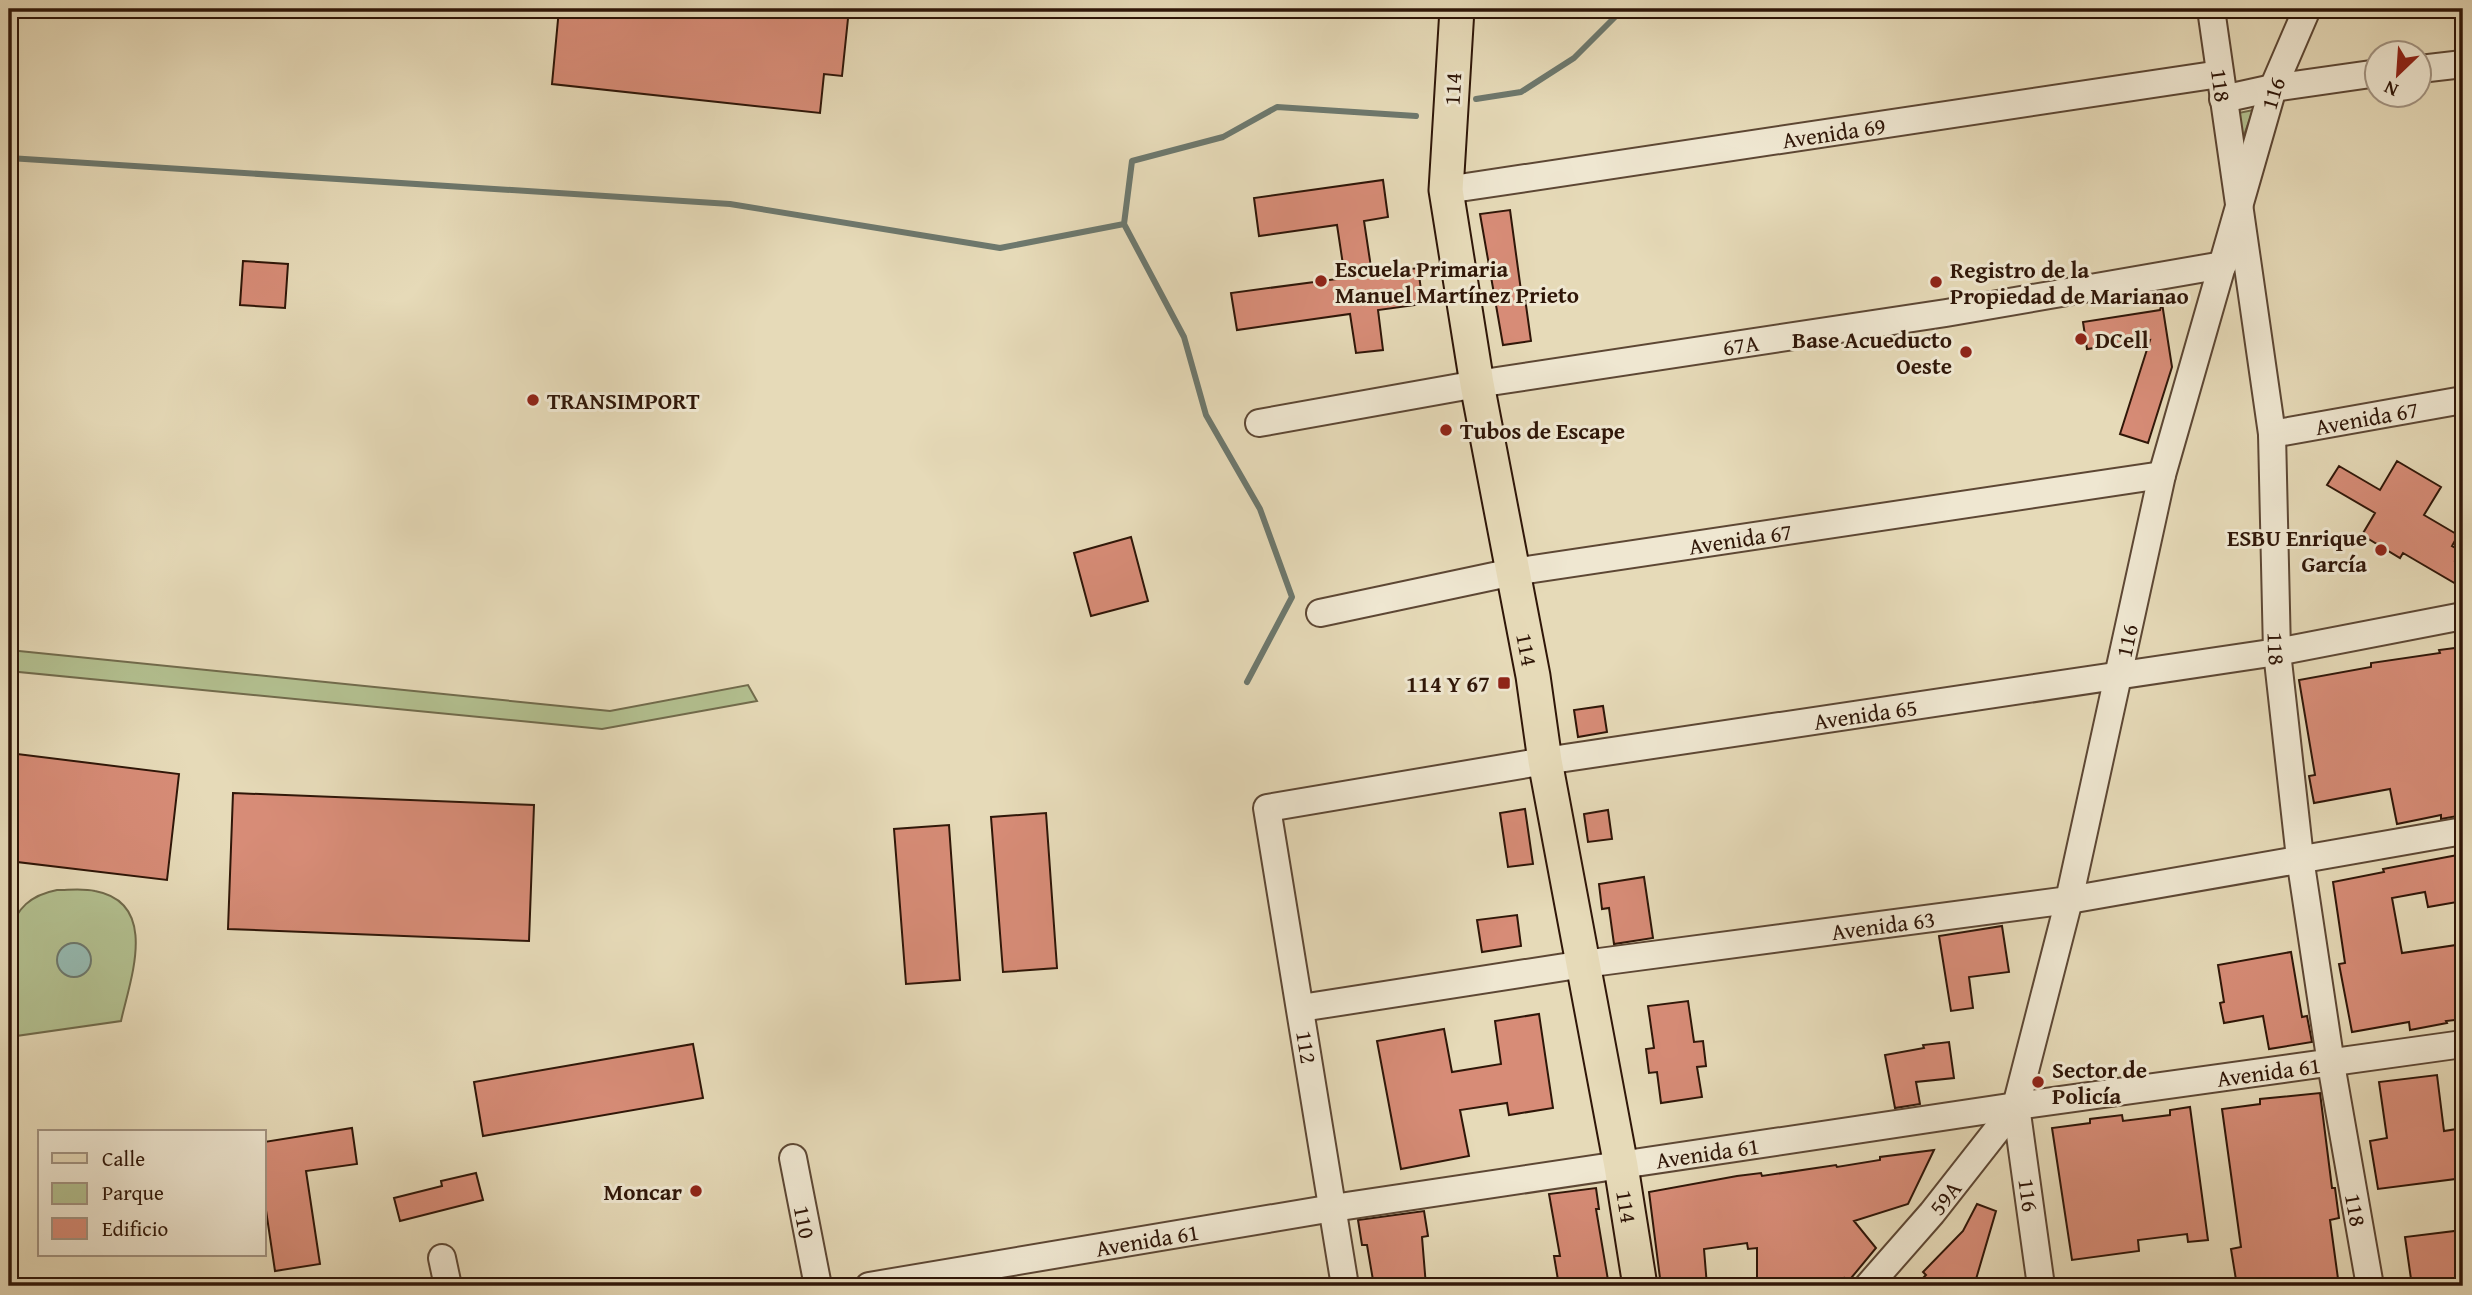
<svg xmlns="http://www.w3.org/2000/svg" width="2472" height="1295" font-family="'Gentium Book Plus',serif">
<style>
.green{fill:#b3c090;stroke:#716b4c;stroke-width:2}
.water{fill:#96bab1;stroke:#6d786d;stroke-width:2}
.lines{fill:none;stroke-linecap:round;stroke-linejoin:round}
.stream{stroke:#6d786d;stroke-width:6}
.building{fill:#d78c77;stroke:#2f1608;stroke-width:2}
.minor-casing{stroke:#5d4734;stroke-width:30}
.major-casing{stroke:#2f1608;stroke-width:37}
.minor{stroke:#efe7d1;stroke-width:26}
.major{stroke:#e6dab8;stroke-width:33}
.poi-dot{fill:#8f2418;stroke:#efe7d1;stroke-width:2.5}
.labels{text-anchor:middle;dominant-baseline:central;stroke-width:6;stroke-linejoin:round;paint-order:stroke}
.street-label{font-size:23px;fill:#2f1608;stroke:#efe7d1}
.poi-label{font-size:23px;font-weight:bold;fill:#2f1608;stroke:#efe7d1;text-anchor:start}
</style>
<rect width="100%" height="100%" fill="#e6dab8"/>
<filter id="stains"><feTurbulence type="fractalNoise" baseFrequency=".00286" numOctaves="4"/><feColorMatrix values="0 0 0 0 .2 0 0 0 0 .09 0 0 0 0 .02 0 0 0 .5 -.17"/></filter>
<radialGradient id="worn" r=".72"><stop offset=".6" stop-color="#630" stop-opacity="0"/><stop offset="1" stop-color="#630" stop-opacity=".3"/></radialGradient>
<path class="green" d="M2253,110L2234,163L2229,115Z
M9,650L610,711L748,685L757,701L602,729L9,671Z
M57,890C69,890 83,888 95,891C160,903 130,980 121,1021L9,1037V934C16,908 31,895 57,890Z"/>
<path class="water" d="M57 960a17 17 0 1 1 34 0a17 17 0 1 1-34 0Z"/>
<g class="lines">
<path class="stream" d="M1476,99L1521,92L1574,58L1623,9
M9,158L730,204L1000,248L1124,224
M1247,682L1292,597L1260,509L1206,415L1184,337L1124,224L1132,161L1223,137L1277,107L1416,116"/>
</g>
<path class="building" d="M559,9H849L842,76L824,74L820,113L552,84Z
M1383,180L1388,217L1364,221L1372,274L1418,268L1423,304L1378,310L1383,350L1356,353L1350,314L1237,330L1231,293L1345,278L1337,225L1259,236L1254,198Z
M1510,210L1522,298H1525L1531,341L1503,345L1480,214Z
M243,261L288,264L285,308L240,305Z
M2162,303L2172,367L2148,443L2120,434L2150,340L2087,349L2083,322L2160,310Z
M2397,461L2441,487L2424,515L2458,535L2452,546L2461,551L2455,561L2463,566V588L2403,553L2400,558L2362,535L2375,513L2327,485L2339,466L2380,490Z
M1131,537L1148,601L1091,616L1074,553Z
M2463,647V815L2441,819V815L2397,824L2390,789L2314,803L2309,776L2315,775L2299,680L2371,667V663L2440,653L2439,650Z
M1603,706L1607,732L1578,737L1574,710Z
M9,753L179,774L167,880L9,861Z
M233,793L534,805L529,941L228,929Z
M1525,809L1533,864L1508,867L1500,813Z
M1608,810L1612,839L1588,842L1584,814Z
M1046,813L1057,968L1003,972L991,817Z
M949,825L960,980L906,984L894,829Z
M2463,854V901L2428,907L2425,892L2392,898L2402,953L2463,944V1019L2446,1021L2447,1023L2410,1030L2409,1022L2352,1032L2339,964L2345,963L2333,882L2384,872L2383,869Z
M1644,877L1653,938L1614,944L1609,908L1602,909L1599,884Z
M1517,915L1521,946L1482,952L1477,920Z
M2002,926L2009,972L1969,977L1973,1008L1951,1011L1939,936Z
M2291,952L2302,1017L2307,1016L2312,1042L2269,1049L2263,1016L2224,1023L2220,1003L2224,1002L2218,965Z
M1688,1001L1694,1042L1703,1041L1706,1066L1697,1067L1702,1097L1661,1103L1657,1072L1649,1073L1646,1049L1654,1048L1648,1006Z
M1539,1014L1553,1108L1509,1115L1507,1103L1460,1110L1469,1156L1401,1169L1377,1041L1444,1029L1452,1072L1501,1064L1495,1021Z
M1949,1042L1954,1078L1916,1082L1920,1104L1895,1108L1885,1055L1924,1048L1923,1045Z
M693,1044L703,1098L483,1136L474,1082Z
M2437,1075L2444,1131L2463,1128V1178L2378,1189L2370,1141L2387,1138L2379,1082Z
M2320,1093L2332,1188H2335L2339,1218L2330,1220L2339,1286H2237L2231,1249L2241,1247L2222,1109L2260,1104V1099Z
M2190,1107L2208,1240L2188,1242L2187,1234L2138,1240L2139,1251L2072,1260L2052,1128L2090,1123V1119L2122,1115L2123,1121L2170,1115V1110Z
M352,1128L357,1164L306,1171L320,1264L275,1271L264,1197V1142Z
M1934,1150L1908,1204L1854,1221L1876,1248L1847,1283L1844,1278L1835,1286H1757V1248L1748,1249L1747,1243L1704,1249L1707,1286H1661L1649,1192L1737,1176L1761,1173L1762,1176L1836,1165L1837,1167L1880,1160V1157Z
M476,1173L483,1200L400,1221L394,1198L442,1186L441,1181Z
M1596,1188L1599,1209H1596L1609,1286H1559L1554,1256H1560L1549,1194Z
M1977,1204L1996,1211L1974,1286H1915L1926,1275L1923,1272L1963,1231Z
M1424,1211L1428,1236L1422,1237L1426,1286H1374L1367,1245H1362L1358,1220Z
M2463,1230V1286H2412L2405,1237Z"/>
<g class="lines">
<g class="minor-casing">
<g id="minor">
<path id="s1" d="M2211,9L2272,434L2277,652L2300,858L2331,1064L2370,1286"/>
<path d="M2420,69L2463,64"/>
<path d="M2223,99L2273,88L2378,73"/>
<path id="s2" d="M1446,190L2220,74"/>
<path id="s3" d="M1259,423L1477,384L1946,313L2223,265"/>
<path id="s4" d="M2272,434L2463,400"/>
<path id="s5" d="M1320,613L1513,572L2162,475"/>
<path id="s6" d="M1301,1008L1584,964L2069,900L2463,831"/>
<path id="s7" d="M793,1158L818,1286"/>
<path d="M442,1258L448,1286"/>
<path id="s8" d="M869,1286L1333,1208L2016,1106L2463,1044"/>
<path id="s9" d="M1345,1286L1267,808L1545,761L2277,652L2463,616"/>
<path id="s10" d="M1868,1286L1932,1213L2016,1106"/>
<path id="s11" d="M2041,1286L2016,1106L2069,900L2162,475L2273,88L2307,9"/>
</g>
</g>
<g class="major-casing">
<g id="major">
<path id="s12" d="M1457,9L1446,190L1477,384L1533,676L1545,761L1621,1166L1640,1286"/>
</g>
</g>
<use href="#minor" class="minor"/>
<use href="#major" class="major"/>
</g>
<g class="poi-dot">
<circle cx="1321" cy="281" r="7"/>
<circle cx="1936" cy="282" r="7"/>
<circle cx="2081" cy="339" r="7"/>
<circle cx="1966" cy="352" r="7"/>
<circle cx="533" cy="400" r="7"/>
<circle cx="1446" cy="430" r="7"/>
<circle cx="2381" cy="550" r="7"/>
<rect x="1497" y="676" width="14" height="14" rx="3.5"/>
<circle cx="2038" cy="1082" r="7"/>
<circle cx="696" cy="1191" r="7"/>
</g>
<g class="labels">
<g class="street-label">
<text stroke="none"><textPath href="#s1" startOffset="77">118</textPath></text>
<text transform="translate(1452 89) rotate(-87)">114</text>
<text stroke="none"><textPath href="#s11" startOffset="1227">116</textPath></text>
<text stroke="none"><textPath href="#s2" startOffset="392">Avenida 69</textPath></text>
<text stroke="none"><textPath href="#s3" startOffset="488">67A</textPath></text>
<text stroke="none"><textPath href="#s4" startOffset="96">Avenida 67</textPath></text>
<text stroke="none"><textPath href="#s5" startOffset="427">Avenida 67</textPath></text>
<text stroke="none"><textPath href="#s11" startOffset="660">116</textPath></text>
<text stroke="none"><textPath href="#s12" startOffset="648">114</textPath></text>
<text stroke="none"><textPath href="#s1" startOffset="644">118</textPath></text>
<text stroke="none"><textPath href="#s9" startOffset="1090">Avenida 65</textPath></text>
<text stroke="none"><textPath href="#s6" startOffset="588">Avenida 63</textPath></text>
<text transform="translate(1307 1047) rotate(81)">112</text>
<text stroke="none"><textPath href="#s8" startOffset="1416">Avenida 61</textPath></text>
<text stroke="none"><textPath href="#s8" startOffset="849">Avenida 61</textPath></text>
<text transform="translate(2029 1195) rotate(82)">116</text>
<text stroke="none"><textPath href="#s10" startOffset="117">59A</textPath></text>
<text stroke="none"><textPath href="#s12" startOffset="1214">114</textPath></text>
<text stroke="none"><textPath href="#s1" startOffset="1211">118</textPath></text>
<text stroke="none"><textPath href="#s7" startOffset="65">110</textPath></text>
<text stroke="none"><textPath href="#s8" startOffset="282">Avenida 61</textPath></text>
</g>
<g class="poi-label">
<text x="1335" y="268">Escuela Primaria<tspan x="1335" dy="26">Manuel Martínez Prieto</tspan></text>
<text x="1950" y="269">Registro de la<tspan x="1950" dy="26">Propiedad de Marianao</tspan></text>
<text x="1952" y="339" text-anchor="end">Base Acueducto<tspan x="1952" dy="26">Oeste</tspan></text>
<text x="2095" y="339">DCell</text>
<text x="547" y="400">TRANSIMPORT</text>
<text x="1460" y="430">Tubos de Escape</text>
<text x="2367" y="537" text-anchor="end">ESBU Enrique<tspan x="2367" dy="26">García</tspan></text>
<text x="1490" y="683" text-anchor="end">114 Y 67</text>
<text x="2052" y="1069">Sector de<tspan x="2052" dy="26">Policía</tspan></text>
<text x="682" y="1191" text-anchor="end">Moncar</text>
</g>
</g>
<rect width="2472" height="1295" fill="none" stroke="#e6dab8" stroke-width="35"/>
<rect x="10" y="10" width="2451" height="1274" fill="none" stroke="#2f1608" stroke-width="3.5"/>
<rect x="18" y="18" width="2437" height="1260" fill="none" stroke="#2f1608" stroke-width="2"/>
<rect x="38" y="1130" width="228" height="126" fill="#efe7d1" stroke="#a29381" stroke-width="2"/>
<rect x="52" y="1153" width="35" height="10" fill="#e6dab8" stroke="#a29381" stroke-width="2"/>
<text x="102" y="1166" font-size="21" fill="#2f1608">Calle</text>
<rect x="52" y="1183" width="35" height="21" fill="#b3c090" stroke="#a29381" stroke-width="2"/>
<text x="102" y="1200" font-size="21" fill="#2f1608">Parque</text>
<rect x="52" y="1218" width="35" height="21" fill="#d78c77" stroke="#a29381" stroke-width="2"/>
<text x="102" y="1236" font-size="21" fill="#2f1608">Edificio</text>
<g transform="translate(2398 74) rotate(205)"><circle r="33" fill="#efe7d1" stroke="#a29381" stroke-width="2"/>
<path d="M0-5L12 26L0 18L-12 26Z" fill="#8f2418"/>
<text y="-10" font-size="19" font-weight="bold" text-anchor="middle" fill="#2f1608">N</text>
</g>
<rect width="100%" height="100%" filter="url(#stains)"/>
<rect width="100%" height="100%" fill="url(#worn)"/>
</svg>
